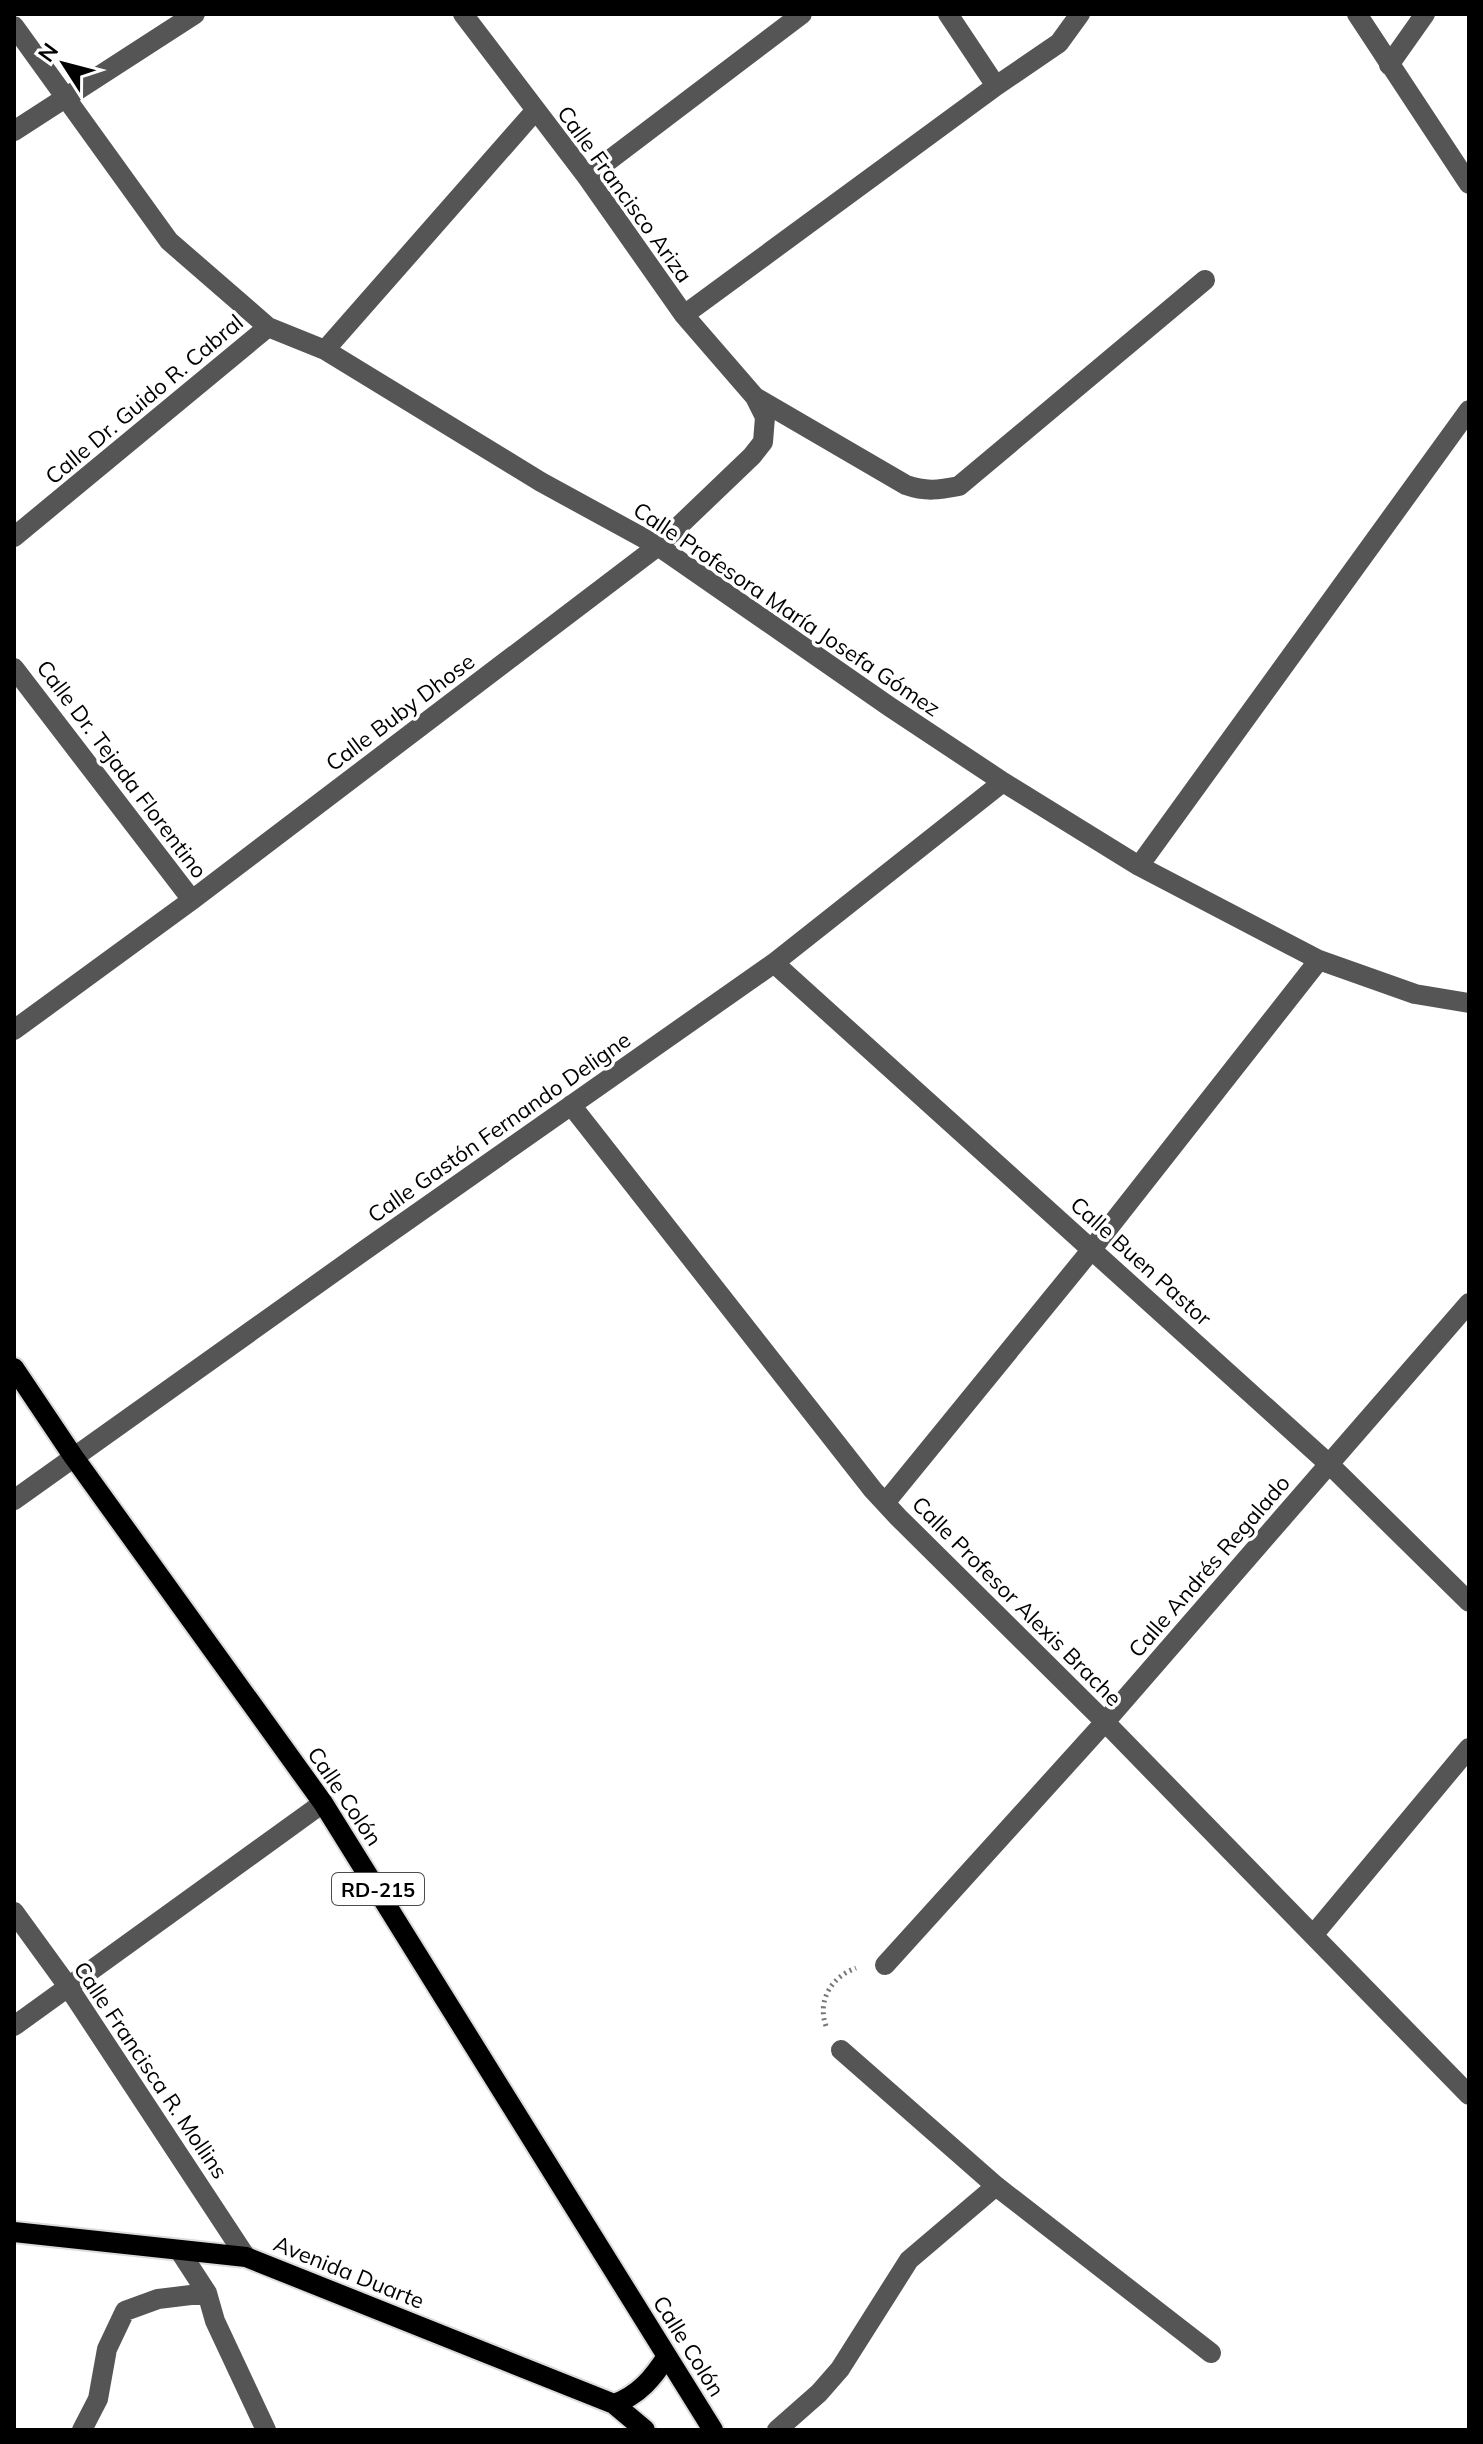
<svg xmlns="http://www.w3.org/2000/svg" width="1483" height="2444" font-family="Mulish,sans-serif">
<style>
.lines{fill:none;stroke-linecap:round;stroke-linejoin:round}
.major-casing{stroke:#dbdbdb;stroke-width:24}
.path{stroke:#777;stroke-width:5;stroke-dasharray:2 4;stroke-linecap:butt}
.minor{stroke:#555;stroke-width:20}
.major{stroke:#000;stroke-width:20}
.labels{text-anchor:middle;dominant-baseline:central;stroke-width:7;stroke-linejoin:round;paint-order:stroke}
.shield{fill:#fff;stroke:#4c4c4c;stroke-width:2}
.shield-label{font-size:20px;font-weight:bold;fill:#000}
.street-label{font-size:22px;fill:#000;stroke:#fff}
</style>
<rect width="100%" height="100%" fill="#fff"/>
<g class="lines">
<g class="major-casing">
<path id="major" d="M14,1368L73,1456L323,1803L713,2430
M14,2232L246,2257L614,2404L645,2430
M614,2404C639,2395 653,2378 667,2356"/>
</g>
<path class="path" d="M826,2026C817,2001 831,1977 856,1968"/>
<path class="minor" d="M948,14L996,86
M1357,14L1469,184
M14,26L169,241L268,327L325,350L541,482L658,546L890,707L1003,782L1139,866L1319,960L1415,994L1469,1003
M1389,65L1425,14
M14,131L195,14
M587,177L802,14
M684,315L996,86L1059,43L1080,14
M325,350L535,111
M755,397L906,485C926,492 939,490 959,486L1205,280
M14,537L268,327
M14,668L192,900
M1139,866L1469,410
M774,963L1330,1465L1469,1602
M14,1030L192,900L658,546L752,456L763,442L765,417L755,397L684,315L587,177L463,14
M571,1105L873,1490L898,1517L1105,1722L1469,2095
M14,1500L365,1250L774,963L1003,782
M885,1503L1092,1249L1319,960
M14,1912L67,1985L246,2257
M1314,1934L1469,1748
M885,1965L1105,1722L1469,1303
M14,2026L323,1803
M841,2050L996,2186L1211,2353
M179,2250L207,2293L215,2321L266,2430
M82,2430L98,2399L107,2349L125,2311L158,2299L207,2293
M777,2430L819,2393L840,2369L909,2260L996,2186"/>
<use href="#major" class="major"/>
</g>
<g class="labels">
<rect class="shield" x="332" y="1873" width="92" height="32" rx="6"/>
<g class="shield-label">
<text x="378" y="1889">RD-215</text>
</g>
<g class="street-label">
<text transform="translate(625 194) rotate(54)">Calle Francisco Ariza</text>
<text transform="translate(144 399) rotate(-40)">Calle Dr. Guido R. Cabral</text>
<text transform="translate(787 609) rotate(34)">Calle Profesora María Josefa Gómez</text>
<text transform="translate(400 712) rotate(-37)">Calle Buby Dhose</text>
<text transform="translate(122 769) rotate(53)">Calle Dr. Tejada Florentino</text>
<text transform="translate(499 1127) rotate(-35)">Calle Gastón Fernando Deligne</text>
<text transform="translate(1141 1261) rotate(42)">Calle Buen Pastor</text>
<text transform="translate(1209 1566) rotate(-49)">Calle Andrés Regalado</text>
<text transform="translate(1017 1601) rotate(45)">Calle Profesor Alexis Brache</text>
<text transform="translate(345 1796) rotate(56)">Calle Colón</text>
<text transform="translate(151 2070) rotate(56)">Calle Francisca R. Mollins</text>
<text transform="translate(349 2272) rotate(22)">Avenida Duarte</text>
<text transform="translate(689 2346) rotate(58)">Calle Colón</text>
</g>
</g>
<rect width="1483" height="2444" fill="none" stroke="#000000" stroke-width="32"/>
<g transform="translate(64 64) rotate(306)" stroke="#ffffff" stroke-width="6" paint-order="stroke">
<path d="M0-6L14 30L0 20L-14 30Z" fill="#000000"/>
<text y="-12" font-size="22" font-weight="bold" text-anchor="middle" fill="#000000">N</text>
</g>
</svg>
